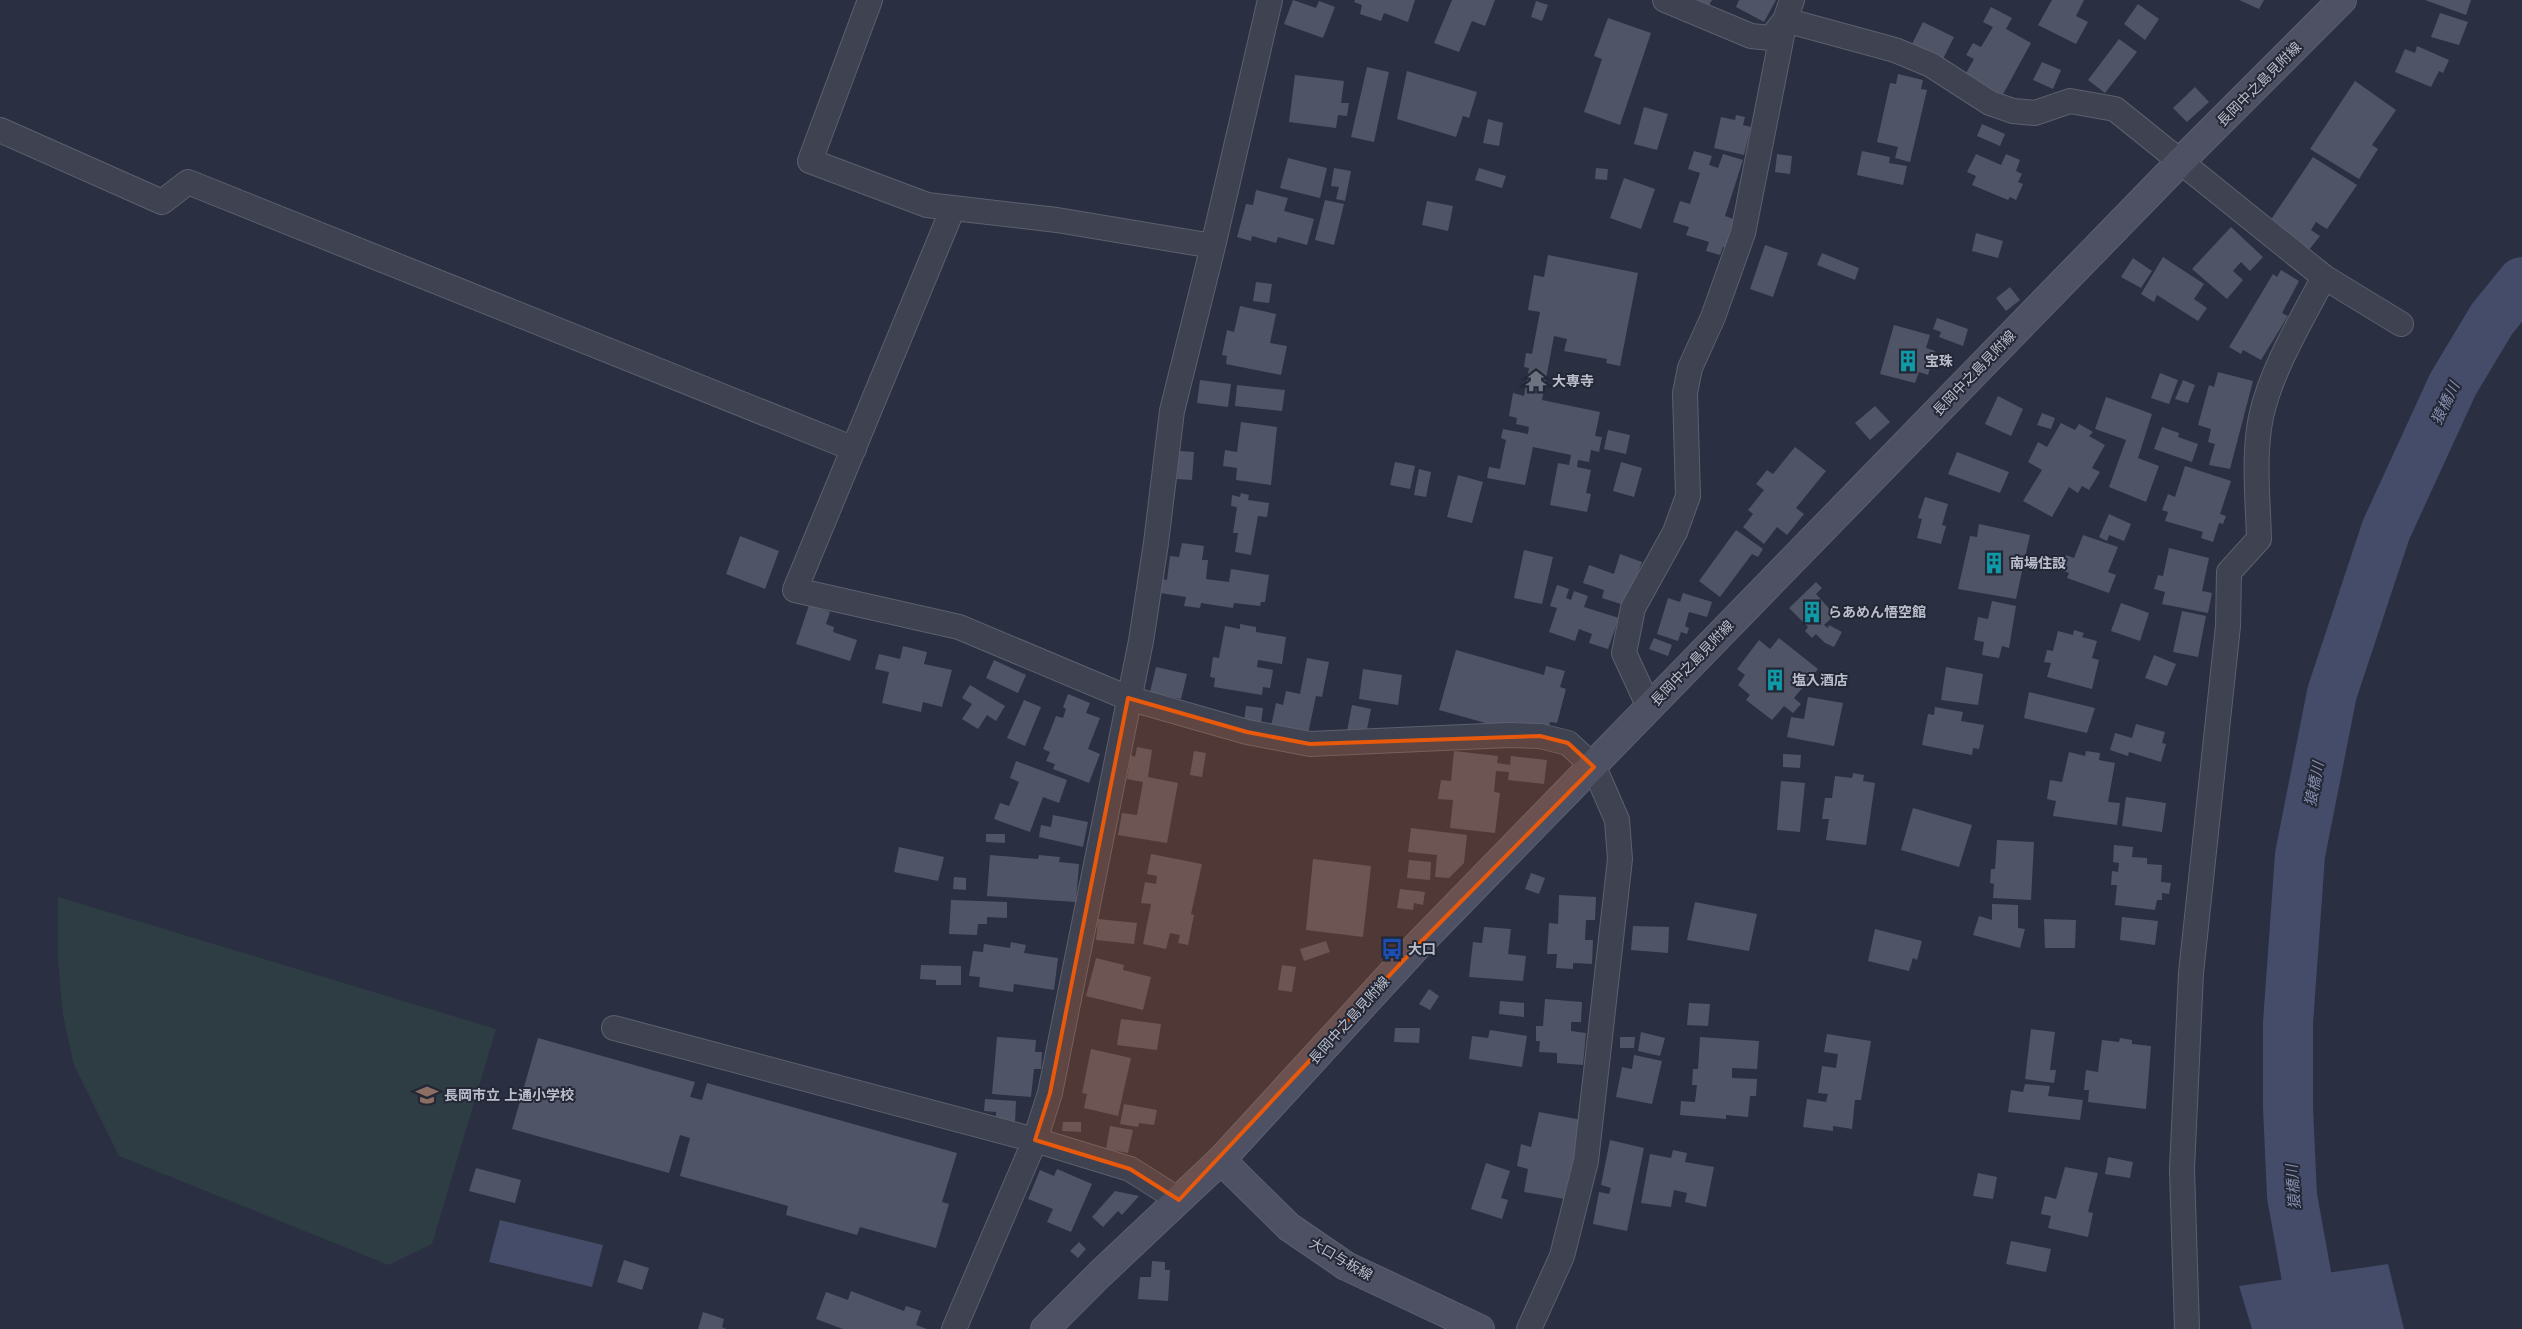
<svg xmlns="http://www.w3.org/2000/svg" width="2522" height="1329" font-family="Montserrat,'Noto Sans JP',sans-serif">
<style>
.green{fill:#2d3d43}
.water{fill:#444c69}
.lines{fill:none;stroke-linecap:round;stroke-linejoin:round}
.river{stroke:#444c69;stroke-width:50}
.building{fill:#4f5467}
.street-casing{stroke:#5c606e;stroke-width:26}
.secondary-casing{stroke:#5c606e;stroke-width:30}
.street{stroke:#3e4251;stroke-width:24}
.secondary{stroke:#4d5163;stroke-width:28}
.marked{fill:#e8590c;fill-opacity:0.2;stroke:#e8590c;stroke-width:4;stroke-linejoin:round}
.labels{text-anchor:middle;dominant-baseline:central;stroke-width:4;stroke-linejoin:round;paint-order:stroke}
.street-label{font-size:14px;fill:#bbbecb;stroke:#232736}
.poi-label{font-size:14px;font-weight:bold;fill:#bbbecb;stroke:#232736;text-anchor:start}
.water-label{font-size:15px;font-style:italic;fill:#868fae;stroke:#232736}
</style>
<rect width="100%" height="100%" fill="#2a3041"/>
<path class="green" d="M58,897L496,1029L432,1244L389,1265L119,1156L74,1065L63,1015L58,960Z"/>
<path class="water" d="M500,1220L603,1245L592,1287L489,1262Z
M2388,1264L2404,1329H2252L2239,1286Z"/>
<g class="lines">
<path class="river" d="M2316,1329L2292,1196L2288,1107V1023L2300,855L2332,693L2386,530L2453,384L2492,319L2522,282"/>
</g>
<path class="building" d="M1293,0L1316,8L1319,1L1335,7L1323,38L1284,24Z
M1355,0H1415L1408,22L1384,13L1381,21L1360,14L1362,5L1354,2Z
M1452,0H1495L1485,26L1472,21L1459,52L1434,43Z
M1695,0H1712L1708,7Z
M1739,0H1776L1764,22L1736,7Z
M2052,0H2084L2076,16L2088,22L2076,44L2038,25Z
M2239,0H2264L2259,9Z
M2425,0H2471L2466,15Z
M1536,1L1548,5L1542,21L1531,17Z
M2138,4L2159,19L2145,40L2124,24Z
M1991,7L2012,18L2006,29L2031,43L2002,96L1965,75L1974,59L1966,55L1973,43L1981,47L1993,27L1983,22Z
M2440,13L2468,22L2459,45L2431,37Z
M1608,18L1651,33L1620,125L1584,112L1602,59L1594,56Z
M1923,22L1954,37L1942,61L1911,46Z
M2119,39L2137,52L2105,93L2088,80Z
M2417,46L2449,60L2443,73L2439,71L2431,87L2395,72L2405,49L2415,53Z
M2042,62L2061,70L2053,89L2033,80Z
M1367,67L1389,72L1374,142L1351,137Z
M1407,71L1477,92L1469,118L1463,116L1456,137L1397,119Z
M1898,74L1923,80L1921,89L1927,90L1910,162L1895,158L1898,147L1877,142L1890,83L1896,84Z
M1295,75L1344,81L1341,103H1349L1347,116L1338,115L1336,128L1289,122Z
M2355,81L2396,110L2372,145L2378,149L2359,179L2310,149Z
M2195,87L2209,102L2187,122L2173,108Z
M1644,107L1668,114L1657,150L1634,144Z
M1736,115L1745,117L1743,125L1751,127L1744,155L1714,148L1721,117L1735,120Z
M1488,119L1503,123L1499,146L1483,143Z
M1982,124L2005,134L2000,146L1977,136Z
M1694,151L1712,156L1709,165L1718,168L1723,154L1743,160L1725,216L1736,220L1727,248L1723,247L1720,255L1706,251L1709,242L1686,235L1689,227L1673,222L1680,201L1690,204L1700,173L1688,169Z
M1862,151L1890,157L1889,163L1907,166L1903,185L1857,175Z
M1777,154L1792,156L1790,174L1775,172Z
M1976,154L2001,165L2006,154L2020,160L2016,171L2022,174L2018,182L2023,184L2016,200L2010,197L2008,200L1972,185L1976,176L1967,172Z
M2313,157L2357,185L2327,229L2316,222L2311,230L2320,236L2308,251L2268,224Z
M1288,158L1327,168L1320,198L1280,188Z
M1334,168L1351,171L1345,201L1336,199L1339,187L1331,186Z
M1479,168L1506,176L1502,188L1475,180Z
M1596,168L1608,169L1607,180L1595,179Z
M1624,178L1655,189L1641,229L1610,218Z
M1256,190L1288,198L1284,211L1314,219L1307,245L1278,237L1276,243L1252,236L1251,241L1237,237L1246,204L1253,205Z
M1325,200L1344,204L1334,245L1315,240Z
M1427,201L1453,206L1448,231L1422,225Z
M2231,227L2263,257L2250,271L2241,262L2233,271L2243,280L2227,299L2192,269Z
M1976,233L2003,241L1998,258L1972,251Z
M1765,245L1788,253L1773,297L1750,289Z
M1822,253L1859,268L1855,280L1817,265Z
M1548,255L1638,273L1620,366L1606,363L1607,359L1564,351L1567,339L1554,336L1542,400L1600,412L1595,436L1602,437L1599,452L1591,450L1589,462L1578,460L1577,467L1591,470L1586,493L1591,494L1587,512L1550,505L1558,463L1569,465L1571,455L1533,447L1525,485L1487,478L1489,467L1500,469L1506,440L1501,438L1503,429L1528,434L1529,427L1516,424L1517,418L1509,416L1513,393L1524,396L1529,368L1524,367L1526,353L1532,354L1540,312L1528,310L1534,275L1544,277Z
M2163,257L2204,284L2194,299L2207,308L2198,321L2157,295L2154,302L2141,294Z
M2133,258L2152,271L2141,288L2121,277Z
M2281,270L2299,281L2282,313L2288,316L2261,360L2243,350L2241,354L2229,347L2273,274L2277,277Z
M1256,282L1272,284L1269,303L1253,301Z
M2010,287L2020,300L2006,311L1996,298Z
M1240,306L1276,314L1270,343L1287,346L1281,375L1226,364L1227,356L1222,355L1227,330L1234,332Z
M1937,318L1968,329L1963,346L1939,337L1941,332L1933,329Z
M1894,325L1930,335L1926,348L1935,351L1928,375L1919,372L1915,383L1880,374Z
M2218,372L2253,381L2230,469L2209,465L2215,444L2208,442L2211,429L2198,425L2209,385L2214,387Z
M2160,373L2178,380L2169,404L2151,398Z
M1200,380L1231,384L1228,407L1197,403Z
M2183,380L2195,385L2188,403L2175,399Z
M1237,385L1285,390L1282,411L1235,406Z
M1998,396L2023,409L2011,436L1985,424Z
M2106,397L2152,414L2138,458L2159,466L2146,502L2109,487L2126,440L2095,429Z
M1875,406L1890,422L1870,440L1855,423Z
M2042,413L2055,418L2051,429L2037,425Z
M1241,422L1277,427L1271,485L1236,480L1237,468L1223,466L1225,450L1237,452Z
M2061,423L2075,430L2079,424L2093,432L2089,436L2105,445L2092,468L2100,472L2089,490L2082,486L2078,493L2069,487L2052,517L2023,501L2042,470L2028,462L2038,442L2047,447Z
M2162,427L2179,433L2178,437L2198,444L2192,462L2154,449Z
M1608,430L1630,435L1626,454L1604,449Z
M1795,447L1826,471L1796,508L1804,514L1787,535L1777,527L1764,544L1743,527L1753,514L1748,510L1764,490L1756,484L1767,470L1773,474Z
M1179,451L1194,452L1192,480L1177,479Z
M1957,452L2009,472L2000,493L1948,474Z
M1395,462L1415,466L1410,489L1390,485Z
M1621,462L1642,468L1634,497L1613,491Z
M2185,466L2231,481L2220,514L2226,516L2223,524L2219,523L2213,542L2201,538L2203,532L2165,521L2168,512L2162,510L2168,494L2175,497Z
M1419,469L1431,472L1426,497L1414,495Z
M1458,475L1483,482L1472,523L1447,517Z
M1241,493L1249,495L1248,500L1269,503L1267,517L1258,516L1251,555L1235,552L1238,533H1233L1237,507L1231,506L1232,495L1240,497Z
M1925,497L1948,504L1942,525L1946,526L1941,544L1917,538L1922,519L1918,518Z
M2109,514L2131,524L2124,541L2109,535L2107,541L2099,537Z
M1979,524L2030,535L2016,599L1958,589L1970,536L1977,537Z
M1736,530L1763,549L1758,557L1752,554L1720,597L1699,581Z
M2083,535L2118,547L2108,572L2116,575L2109,593L2067,578L2069,573L2061,570L2066,555L2074,558Z
M740,536L779,551L765,589L726,574Z
M1182,543L1204,546L1202,560H1208L1206,579L1229,582L1231,569L1269,575L1265,602H1261L1260,606L1234,603L1233,608L1201,603L1200,608L1184,606L1186,597L1160,593L1162,579L1167,580L1170,556L1179,557Z
M2169,548L2209,558L2202,591L2212,593L2208,613L2162,604L2165,592L2154,589L2158,575L2163,576Z
M1524,550L1553,557L1542,604L1514,598Z
M1620,554L1642,562L1627,606L1602,598L1604,590L1583,583L1589,565L1614,574Z
M1816,582L1822,588L1816,594L1835,615L1824,625L1828,628L1829,625L1842,632L1834,647L1825,643L1816,634L1812,638L1805,631L1808,627L1789,608Z
M1557,585L1569,589L1566,598L1571,600L1574,591L1588,596L1584,607L1619,618L1608,649L1589,643L1592,634L1579,629L1575,641L1549,632L1557,608L1550,606Z
M1683,593L1712,602L1707,617L1689,612L1685,626L1689,628L1687,634L1681,632L1678,641L1657,634L1668,598L1680,602Z
M1992,601L2016,606L2009,648L2002,646L1999,658L1982,655L1984,642L1974,640L1978,617L1988,619Z
M2121,603L2149,613L2140,641L2111,631Z
M809,605L830,612L826,624L834,627L833,632L857,640L850,661L796,644Z
M2182,611L2206,616L2198,657L2173,652Z
M1240,624L1256,627V632L1286,637L1282,664L1258,660L1257,667L1273,670L1270,688L1263,687L1262,695L1214,687L1215,678L1210,677L1213,657L1219,658L1225,626L1240,629Z
M2074,630L2084,633L2082,637L2097,641L2092,658L2099,660L2092,689L2047,677L2051,663L2044,662L2047,650L2053,651L2058,631L2073,635Z
M1654,638L1672,645L1668,656L1649,649Z
M1779,638L1818,669L1794,698L1801,704L1793,713L1784,706L1772,720L1746,700L1750,695L1738,685L1745,675L1737,669L1759,640L1770,649Z
M903,646L927,652L924,664L952,670L942,707L923,702L921,712L882,703L889,672L875,669L879,654L900,659Z
M1456,650L1544,675L1546,666L1565,671L1560,687L1566,689L1557,723L1550,722L1548,731L1517,722L1514,731L1439,710Z
M2154,655L2176,664L2167,686L2145,678Z
M1307,658L1329,662L1322,697L1316,696L1308,734L1271,726L1276,703L1283,705L1286,691L1300,694Z
M994,660L1026,675L1018,693L986,678Z
M1156,667L1187,674L1181,699L1150,692Z
M1946,667L1983,674L1978,705L1941,700Z
M1363,669L1402,675L1398,705L1359,699Z
M970,685L1005,706L996,721L987,715L978,729L962,719L972,704L962,698Z
M2029,692L2095,708L2087,733L2024,718Z
M1068,694L1090,703L1086,713L1100,718L1088,749L1100,754L1089,783L1053,769L1055,764L1046,761L1050,752L1043,749L1056,716L1063,718L1066,709L1063,707Z
M1808,697L1843,703L1834,746L1787,737L1791,717L1804,719Z
M1024,700L1041,707L1025,746L1007,738Z
M1352,705L1371,709L1366,734L1347,731Z
M1246,706L1263,708L1261,723L1244,721Z
M1935,707L1963,712L1961,721L1984,725L1979,749L1973,748L1972,755L1922,745L1928,714L1934,715Z
M2136,724L2165,732L2162,743L2166,744L2161,762L2129,752L2128,756L2110,750L2115,733L2132,738Z
M1137,747L1152,750L1148,777L1178,783L1167,843L1118,835L1122,813L1137,815L1143,782L1127,779L1131,755L1135,757Z
M1194,751L1206,753L1202,777L1190,775Z
M1454,751L1498,756L1497,763L1510,765L1511,756L1547,760L1544,784L1508,780L1509,772L1496,771L1494,792L1500,793L1495,833L1450,828L1453,800L1438,799L1441,780L1451,781Z
M2086,751L2100,753L2099,760L2115,763L2108,802L2120,803L2117,825L2053,816L2056,801L2047,799L2050,780L2062,782L2069,752L2085,756Z
M1783,754L1801,755L1800,768L1783,767Z
M1016,761L1067,780L1059,803L1043,797L1030,832L994,819L1000,803L1009,806L1019,782L1010,778Z
M1853,773L1864,775L1863,781L1875,783L1866,845L1826,840L1829,819H1822L1825,798H1832L1835,776L1852,778Z
M1781,781L1805,783L1800,832L1777,830Z
M2126,797L2166,803L2162,832L2122,826Z
M1913,808L1972,825L1959,867L1901,850Z
M1053,815L1088,822L1083,847L1039,837L1041,825L1051,827Z
M1411,828L1467,835L1464,863L1449,878L1435,877L1437,855L1408,852Z
M986,834H1005V843L986,842Z
M1997,840L2034,842L2031,900L1993,898L1994,884L1990,883L1991,869H1995Z
M2114,845L2133,847L2132,857L2147,858V864L2162,865L2161,882L2171,883L2169,894L2162,893V900H2157L2155,910L2115,905L2117,885H2111L2112,871L2118,872L2119,863L2113,862Z
M899,847L944,857L938,881L894,872Z
M1151,854L1202,864L1191,914L1194,915L1188,945L1178,943L1180,935L1170,933L1166,949L1143,944L1151,904L1141,903L1145,882L1156,884L1157,876L1147,874Z
M990,855L1038,859L1039,855L1060,857L1059,862L1079,864L1076,902L987,896Z
M1313,859L1371,866L1363,937L1306,930Z
M1409,860L1431,862L1430,880L1407,878Z
M1531,873L1545,878L1539,894L1525,889Z
M954,877L966,878V890L953,889Z
M1400,889L1425,892L1423,905L1414,903L1413,910L1397,908Z
M1559,895L1596,897L1595,920H1586L1585,940H1593L1592,964L1573,963V969L1556,968L1557,954H1547L1549,923L1558,924Z
M951,900L1007,902V918L987,917V924H978L977,935L949,934Z
M1695,902L1757,914L1749,951L1687,940Z
M1992,904L2018,905V928L2025,929L2020,948L1973,935L1979,916L1992,920Z
M2122,917L2158,921L2155,945L2120,940Z
M1098,919L1137,923L1134,944L1096,940Z
M2044,919L2076,920L2075,948H2045Z
M1633,926L1669,927L1668,953L1631,950Z
M1484,927L1511,929L1508,954L1526,956L1523,981L1469,977L1473,942L1482,943Z
M1875,929L1922,941L1917,960L1913,958L1909,971L1868,961Z
M1326,941L1330,952L1304,961L1300,949Z
M1011,942L1026,945L1024,953L1058,958L1054,990L1014,984L1013,992L979,987L980,977L969,976L973,951L983,952L984,944L1010,948Z
M1096,958L1124,965L1123,970L1151,977L1143,1010L1086,996Z
M921,965L961,966V985H936V980L920,979Z
M1282,965L1296,967L1292,992L1278,990Z
M1429,989L1439,996L1430,1010L1419,1004Z
M1545,999L1582,1002L1581,1022H1571V1031L1586,1033L1583,1065L1557,1063V1053L1539,1052L1540,1041H1536V1026H1543Z
M1500,1001L1524,1003V1017L1499,1014Z
M1689,1003L1710,1004L1708,1026L1687,1025Z
M1121,1019L1161,1024L1157,1050L1117,1045Z
M1395,1028H1420L1419,1043L1394,1042Z
M2031,1029L2055,1032L2050,1070H2056L2054,1083L2025,1079Z
M1490,1030L1527,1036L1522,1067L1469,1059L1472,1036L1488,1038Z
M1641,1032L1665,1038L1660,1056L1638,1051Z
M1827,1034L1871,1041L1861,1100H1855L1852,1129L1833,1126V1131L1803,1127L1807,1099L1826,1102L1828,1094L1818,1093L1822,1066L1836,1068L1838,1054L1824,1052Z
M997,1037L1036,1040L1035,1052H1042L1041,1069H1034L1031,1097L992,1094Z
M1620,1037H1635L1634,1048H1620Z
M1700,1037L1759,1041L1757,1069L1732,1068V1078L1757,1079L1756,1096H1750L1748,1117L1726,1115V1119L1680,1115L1681,1101L1695,1102L1697,1085H1692L1693,1069H1698Z
M538,1038L695,1082L690,1097L702,1100L707,1083L957,1153L942,1202L949,1204L936,1248L860,1227L857,1235L786,1215L788,1206L680,1176L690,1138L680,1135L669,1173L512,1129Z
M2120,1038L2132,1040V1044L2151,1046L2146,1109L2088,1102L2089,1090H2084L2086,1070L2098,1072L2102,1040L2119,1042Z
M1091,1049L1131,1058L1118,1116L1084,1108L1087,1094L1082,1093Z
M1634,1055L1662,1061L1652,1104L1616,1097L1622,1067L1632,1069Z
M2025,1084L2050,1086L2048,1096L2083,1100L2080,1120L2008,1112L2011,1090L2023,1092Z
M985,1099L1016,1101L1015,1123L996,1121V1112L984,1111Z
M1124,1104L1157,1110L1154,1125L1139,1123L1138,1127L1120,1124Z
M1539,1112L1582,1120L1565,1199L1524,1192L1528,1169L1517,1166L1521,1144L1531,1147Z
M1063,1122H1081V1132L1062,1131Z
M1110,1126L1133,1130L1128,1153L1106,1149Z
M1610,1140L1644,1148L1627,1231L1593,1224L1599,1192L1609,1194L1611,1188L1601,1185Z
M1673,1150L1687,1153L1685,1162L1714,1167L1706,1207L1685,1202L1687,1193L1674,1190L1671,1207L1641,1203L1650,1154L1671,1158Z
M2108,1157L2133,1162L2130,1178L2105,1174Z
M1486,1163L1510,1171L1501,1198L1508,1200L1502,1219L1471,1209Z
M2065,1167L2098,1173L2088,1212L2093,1213L2088,1237L2048,1228L2051,1216L2041,1214L2045,1196L2056,1199Z
M476,1168L521,1180L515,1203L469,1191Z
M1057,1169L1092,1184L1071,1232L1047,1222L1053,1209L1028,1199L1040,1170L1054,1176Z
M1978,1173L1997,1177L1993,1199L1973,1196Z
M1115,1191L1139,1196L1122,1215L1118,1211L1103,1227L1092,1217Z
M2011,1241L2051,1249L2046,1272L2006,1264Z
M1079,1242L1086,1249L1078,1258L1070,1251Z
M624,1260L649,1268L642,1290L617,1282Z
M1152,1261L1165,1262V1270H1170L1168,1301L1138,1299L1140,1277H1151Z
M851,1291L904,1311L906,1306L921,1311L916,1325L927,1329H843L816,1319L826,1292L848,1300Z
M703,1312L724,1319L722,1327L726,1329H698Z"/>
<g class="lines">
<g class="street-casing">
<path id="street" d="M870,0L810,161L927,205L1057,220L1213,246
M1665,0L1751,36L1771,38L1785,20
M1785,20L1895,50L1931,65L1990,103L2013,111L2035,113L2070,101L2115,109L2324,277L2401,324
M0,130L162,202L188,182L854,449
M953,208L795,590L959,627L1128,698L1247,732L1310,744L1509,735L1540,736L1568,743L1594,767L1617,820L1620,859L1586,1161L1562,1256L1529,1329
M1649,707L1624,653L1633,608L1675,532L1688,496L1685,393L1690,368L1713,317L1743,233L1785,20L1792,0
M614,1028L1035,1140L1130,1169L1179,1200
M954,1329L1035,1140L1050,1093L1141,641L1156,543L1172,411L1213,246L1270,0
M2187,1329L2182,1169L2191,973L2228,626L2229,572L2259,539C2258,499 2253,456 2261,417C2271,370 2302,319 2324,277"/>
</g>
<g class="secondary-casing">
<path id="secondary" d="M1221,1160L1289,1227L1346,1266L1480,1329
M1045,1329L1099,1275L1221,1160L1419,944L2180,162L2342,0"/>
</g>
<use href="#street" class="street"/>
<use href="#secondary" class="secondary"/>
</g>
<path class="marked" d="M1128,698L1247,732L1310,744L1540,736L1568,743L1594,767L1419,944L1179,1200L1130,1169L1035,1140L1050,1093Z"/>
<defs>
<g id="building-bare" transform="scale(1.725)"><path d="M-4-6H4V6H1V3H-1V6H-4ZM-2.5-4.3h1.7v1.8h-1.7ZM.8-4.3h1.7v1.8H.8ZM-2.5-1h1.7V.8h-1.7ZM.8-1h1.7V.8H.8Z" fill="#0f9aa8" stroke="#232736" stroke-width="2.5" paint-order="stroke"/></g>
<g id="temple-bare" transform="scale(1.725)"><path d="M0-6L5-2H3V0L6.5 2.5H4V6H1.5V3h-3V6H-4V2.5H-6.5L-3 0V-2H-5Z" fill="#6b7280" stroke="#232736" stroke-width="2.5" paint-order="stroke"/></g>
<g id="bus-bare" transform="scale(1.725)"><path d="M-5-6H5V4H4V6H2V4H-2V6H-4V4H-5ZM-3.5-4V0h7V-4ZM-3.5 1.2v1.5H-2V1.2ZM2 1.2v1.5H3.5V1.2Z" fill="#1a4fb4" stroke="#232736" stroke-width="2.5" paint-order="stroke"/></g>
<g id="school-bare" transform="scale(1.725)"><path d="M0-5L7-2L0 1L-7-2ZM-4 1L0 2.5L4 1V4Q0 6-4 4Z" fill="#8d6e63" stroke="#232736" stroke-width="2.5" paint-order="stroke"/></g>
</defs>
<g fill-rule="evenodd">
<use href="#building-bare" x="1908" y="361"/>
<use href="#temple-bare" x="1536" y="381"/>
<use href="#building-bare" x="1994" y="563"/>
<use href="#building-bare" x="1812" y="612"/>
<use href="#building-bare" x="1775" y="680"/>
<use href="#bus-bare" x="1392" y="949"/>
<use href="#school-bare" x="427" y="1095"/>
</g>
<g class="labels">
<g class="street-label">
<text transform="translate(2259 84) rotate(-45)">長岡中之島見附線</text>
<text transform="translate(1974 373) rotate(-46)">長岡中之島見附線</text>
<text transform="translate(1692 663) rotate(-46)">長岡中之島見附線</text>
<text transform="translate(1349 1020) rotate(-48)">長岡中之島見附線</text>
<text transform="translate(1341 1259) rotate(30)">大口与板線</text>
</g>
<g class="poi-label">
<text x="1925" y="361">宝珠</text>
<text x="1552" y="381">大専寺</text>
<text x="2010" y="563">南場住設</text>
<text x="1828" y="612">らあめん悟空館</text>
<text x="1792" y="680">塩入酒店</text>
<text x="1408" y="949">大口</text>
<text x="444" y="1095">長岡市立 上通小学校</text>
</g>
<g class="water-label">
<text transform="translate(2445 403) rotate(-64)">猿橋川</text>
<text transform="translate(2314 784) rotate(-79)">猿橋川</text>
<text transform="translate(2293 1187) rotate(-94)">猿橋川</text>
</g>
</g>
</svg>
